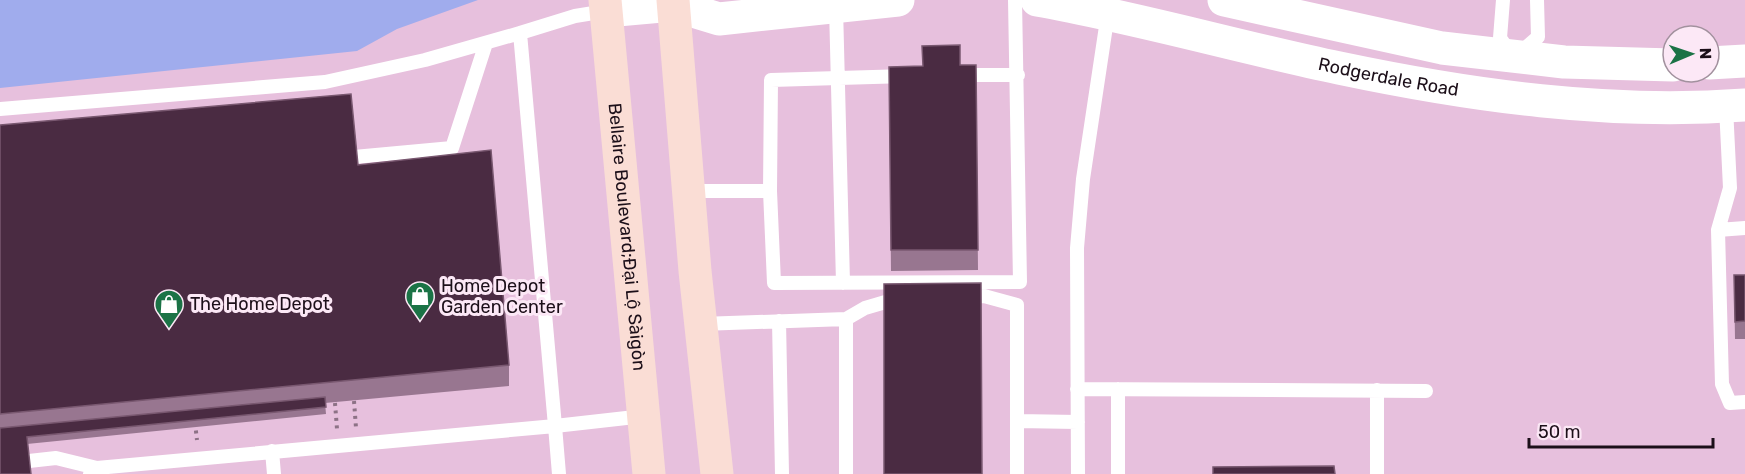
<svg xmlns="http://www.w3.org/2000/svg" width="1745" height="474" font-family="Rubik,sans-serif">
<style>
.green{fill:#a0aced}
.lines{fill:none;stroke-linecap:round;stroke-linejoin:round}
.path{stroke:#8d7286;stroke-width:4;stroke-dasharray:3 4.5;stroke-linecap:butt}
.service{stroke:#fff;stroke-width:14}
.tertiary{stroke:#fff;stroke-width:33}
.primary{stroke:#faddd5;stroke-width:33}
.wall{fill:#987690}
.building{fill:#4a2b42;stroke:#795870;stroke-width:1.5}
.labels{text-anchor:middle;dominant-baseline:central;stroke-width:6;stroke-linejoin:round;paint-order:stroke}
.street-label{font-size:18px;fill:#1c0f19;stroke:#fce8f6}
.poi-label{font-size:18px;fill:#1c0f19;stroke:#fce8f6;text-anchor:start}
</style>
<rect width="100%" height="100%" fill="#e7c0dd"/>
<path class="green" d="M0,0H478L397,29L357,51L0,88Z"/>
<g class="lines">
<path class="path" d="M354,401L356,428
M335,403L337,429
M195,423L197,440"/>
<path class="service" d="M1503,0L1500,38L1514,58L1538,37L1537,0
M836,7L843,283
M606,11L575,16L520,33L555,426L644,416
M960,75H1018
M1726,107L1730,188L1718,230L1722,384L1730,403L1745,402
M0,109L325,82L425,60L520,33
M354,157L452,148L486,43
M689,191H770L774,283L1020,282L1015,0
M770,191L771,80L907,76
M1718,230L1745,228
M963,297L984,296L1017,305V474
M846,319L865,308L899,298
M779,321L782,474
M701,324L846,319V474
M1077,389L1426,391
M1118,389V474
M1017,421L1078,422
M272,451L274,474
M29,461L56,458L97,468
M90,474L97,468L555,426L559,474
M1078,474L1077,248L1083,179L1108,13
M1377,474V390"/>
<g class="tertiary">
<path id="s1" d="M1037,0C1139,18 1238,47 1339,68C1472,96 1609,115 1745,105"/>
<path d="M1224,0L1442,48L1564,62L1673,65"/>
<path d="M606,11L673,5L719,19L898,0"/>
<path d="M1709,63L1745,61"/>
</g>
<g class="primary">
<path id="s2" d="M605,0L649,474"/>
<path d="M673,0L695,271L717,474"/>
</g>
</g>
<path class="wall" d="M976,65L978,270L891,271L889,67Z
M0,125L358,165L509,365V386L325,403L326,414L27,444L0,474Z
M1734,275H1745V339H1735Z"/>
<path class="building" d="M960,45V65H976L978,250H891L889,67L923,66L922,46Z
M351,94L358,165L491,150L509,365L0,414V125Z
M1734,275H1745V321L1735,322Z
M981,283L982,474H884V284Z
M325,397L326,407L27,437L31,474H0V428Z
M1334,466L1335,474H1213V467Z"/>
<defs>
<g id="shop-pin" transform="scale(1.5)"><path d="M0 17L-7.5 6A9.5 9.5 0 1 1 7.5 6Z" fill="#1b7346" stroke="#fce8f6"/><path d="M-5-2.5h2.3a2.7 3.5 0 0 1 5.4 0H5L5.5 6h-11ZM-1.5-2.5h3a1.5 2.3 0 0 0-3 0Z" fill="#fff"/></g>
</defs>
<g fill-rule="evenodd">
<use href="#shop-pin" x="420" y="296"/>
<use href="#shop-pin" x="169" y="304"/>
</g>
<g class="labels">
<g class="street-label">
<text stroke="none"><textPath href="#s1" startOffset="360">Rodgerdale Road</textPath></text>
<text stroke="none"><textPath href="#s2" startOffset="238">Bellaire Boulevard;Đại Lộ Sàigòn</textPath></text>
</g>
<g class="poi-label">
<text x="441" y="286">Home Depot<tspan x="441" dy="21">Garden Center</tspan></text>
<text x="190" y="304">The Home Depot</text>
</g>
</g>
<g transform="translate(1691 54) rotate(88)"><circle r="28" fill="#fce8f6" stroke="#a2919e" stroke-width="1.5"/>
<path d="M0-4.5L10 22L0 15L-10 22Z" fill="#1b7346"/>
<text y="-9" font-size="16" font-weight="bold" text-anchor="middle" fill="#1c0f19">N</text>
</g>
<path d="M1529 438v9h184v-9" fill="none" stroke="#1c0f19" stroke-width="3"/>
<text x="1538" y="438" font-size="18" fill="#1c0f19" stroke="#fce8f6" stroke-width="4.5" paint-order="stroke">50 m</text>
</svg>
